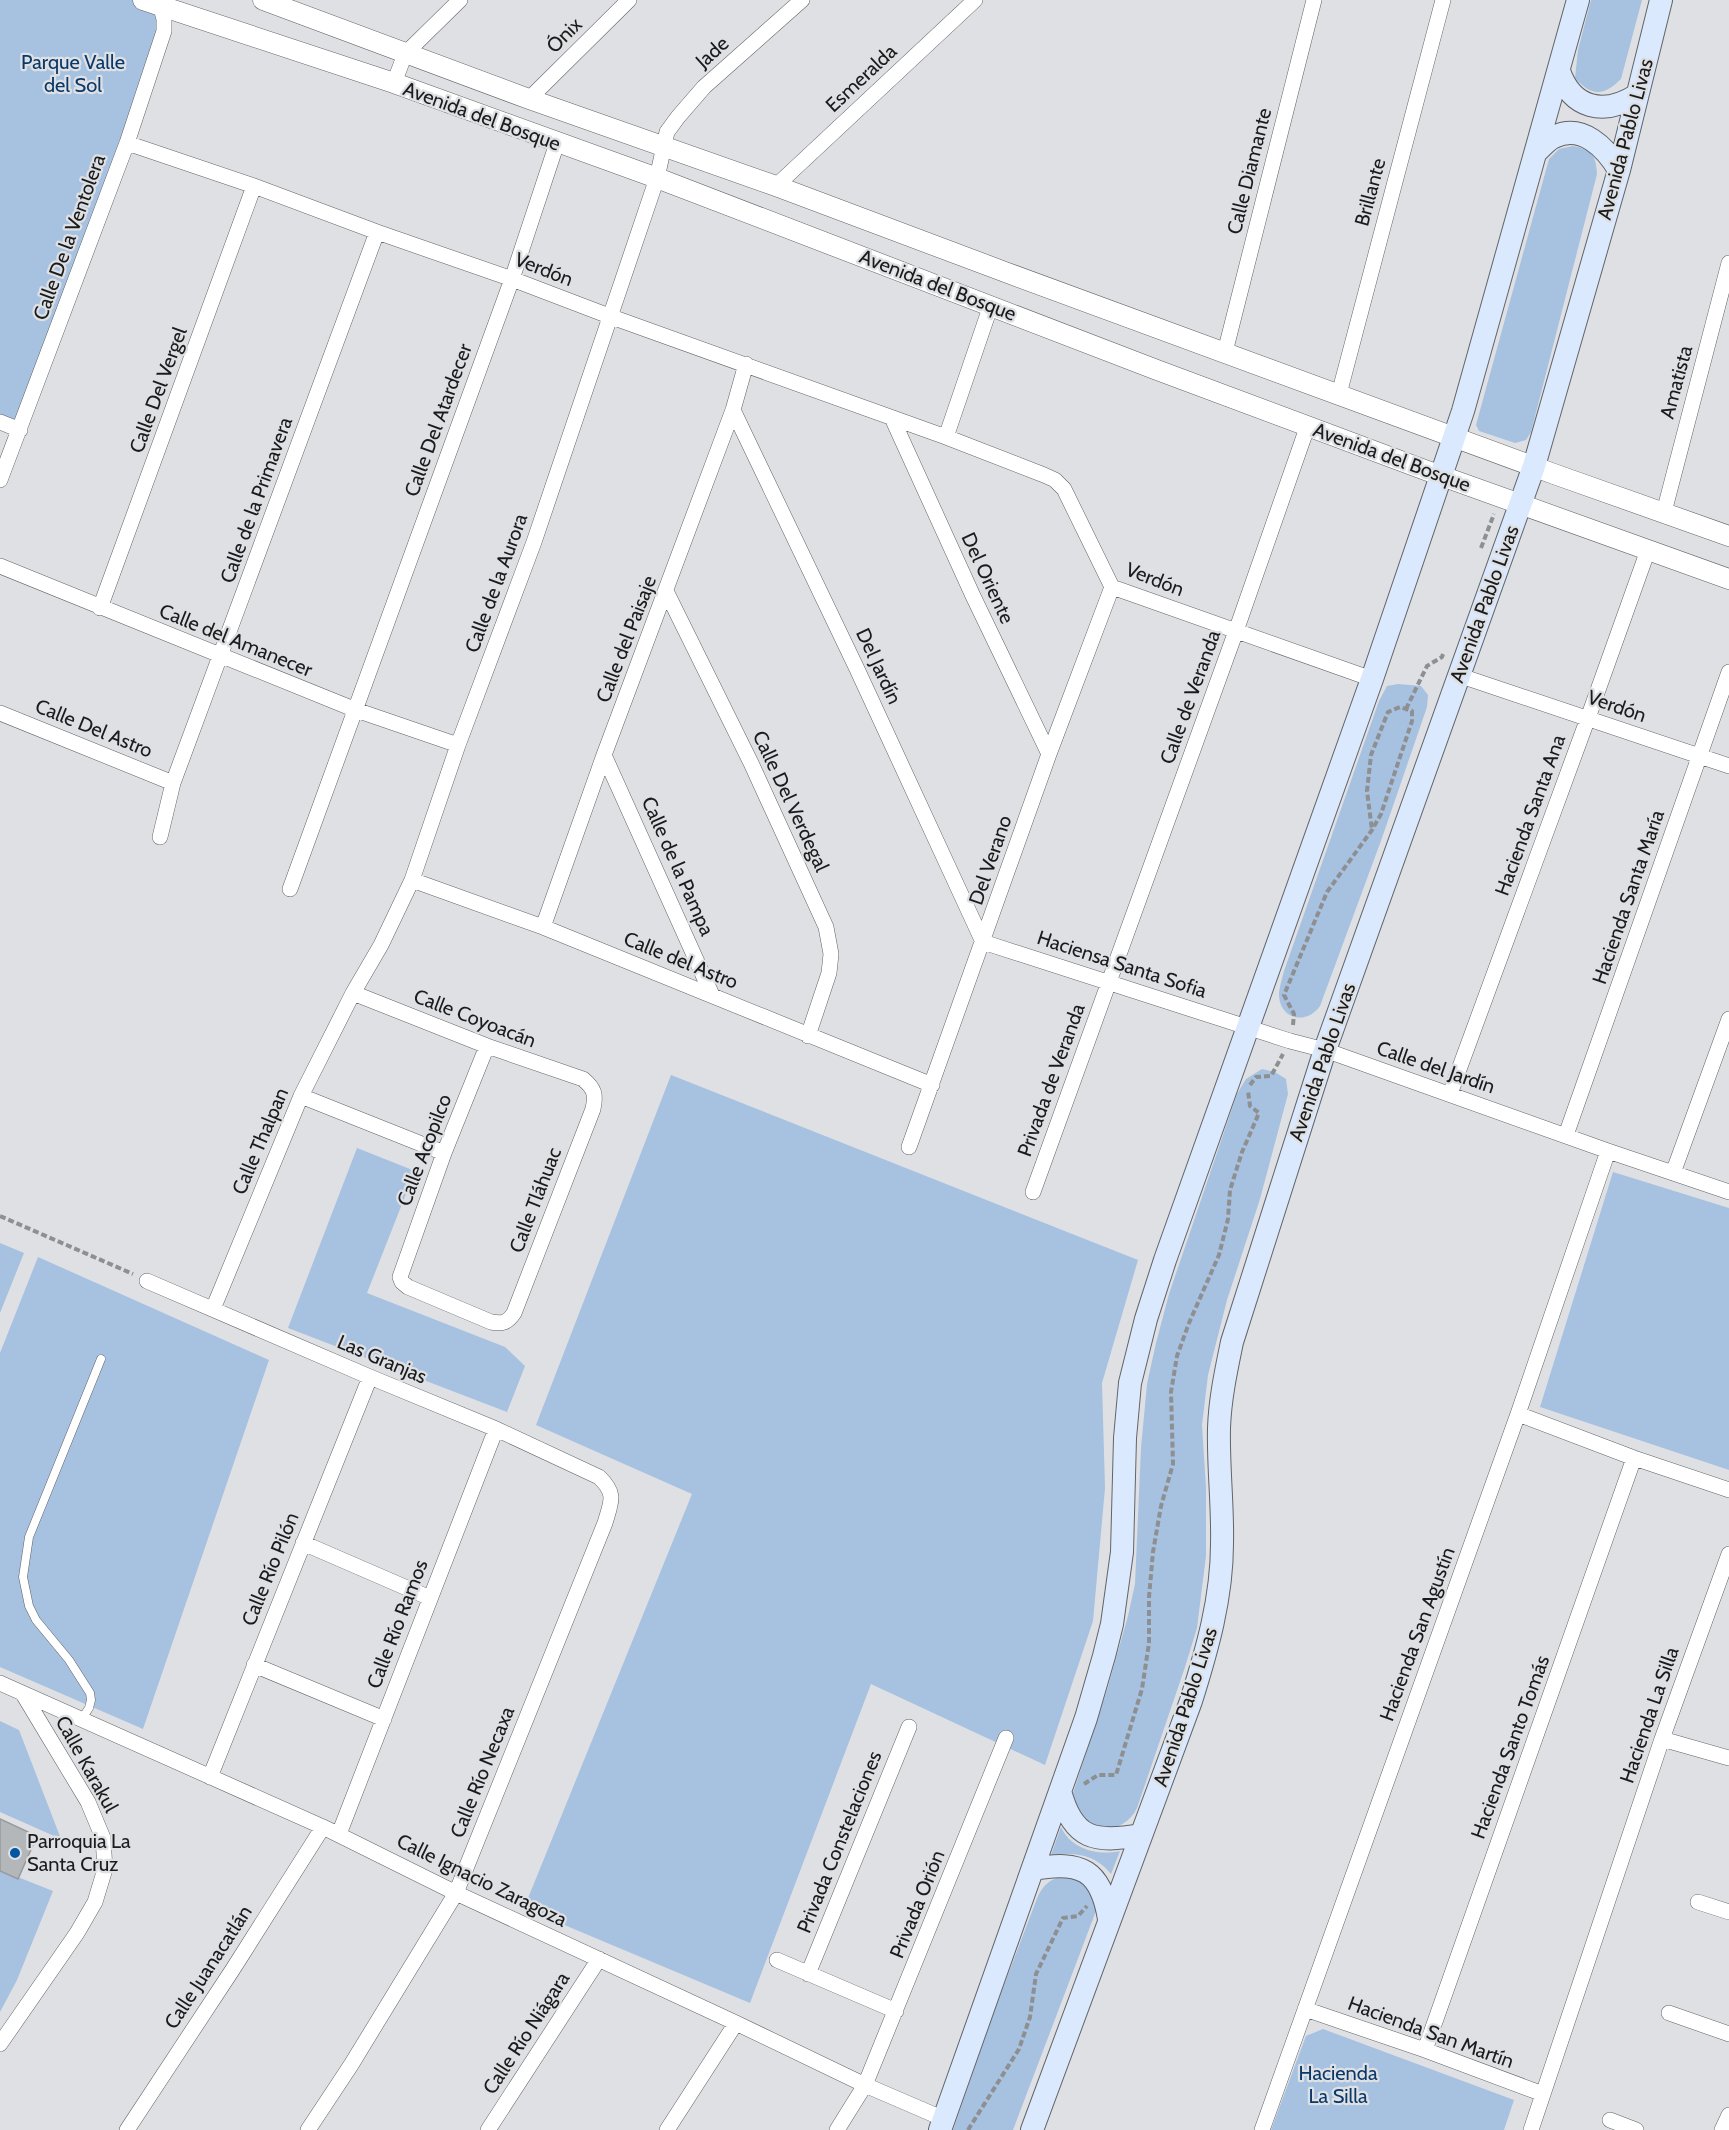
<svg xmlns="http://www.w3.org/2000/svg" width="1729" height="2130" font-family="Cabin,sans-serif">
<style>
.green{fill:#a7c1e1}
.building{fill:#b4b7ba;stroke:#979a9d;stroke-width:1.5}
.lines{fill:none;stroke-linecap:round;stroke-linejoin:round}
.service-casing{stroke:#626467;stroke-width:9}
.minor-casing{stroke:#626467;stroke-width:16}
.tertiary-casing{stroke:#626467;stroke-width:21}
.secondary-casing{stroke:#626467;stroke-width:24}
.path{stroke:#8d8f91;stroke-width:4;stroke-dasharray:6 3;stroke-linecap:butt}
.service{stroke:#fff;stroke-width:8}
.minor{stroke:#fff;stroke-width:15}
.tertiary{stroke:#fff;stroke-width:20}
.secondary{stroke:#dae9fd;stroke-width:22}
.poi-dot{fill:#0255a3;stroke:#dee0e3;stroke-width:2}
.labels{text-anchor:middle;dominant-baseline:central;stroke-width:4.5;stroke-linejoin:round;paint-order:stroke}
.street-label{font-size:20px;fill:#1a1b1c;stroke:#dee0e3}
.park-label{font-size:20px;fill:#09386a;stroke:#dee0e3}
.poi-label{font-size:20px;fill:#1a1b1c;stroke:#dee0e3;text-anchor:start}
</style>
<rect width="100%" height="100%" fill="#dee0e3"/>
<path class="green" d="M0,0H143L164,19L20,430L0,422Z
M1591,0H1642L1621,79C1603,97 1591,96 1575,78L1578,50Z
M1573,146C1592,150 1596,155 1597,174L1531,432L1526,440L1515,443L1479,431L1476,425L1549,159L1559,149Z
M1398,684L1421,686L1428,695L1427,707L1382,838L1320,1006C1307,1025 1280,1020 1279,995C1279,988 1282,979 1284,971L1379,701L1387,686Z
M1262,1069L1275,1072L1286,1079L1288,1094L1260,1199L1227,1300L1208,1375L1202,1425L1206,1488V1556L1197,1628L1185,1667L1137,1808C1120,1843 1072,1829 1073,1793L1107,1690L1128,1616L1135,1584L1141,1448L1147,1384L1156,1343L1169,1294L1237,1094L1246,1079Z
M671,1075L1138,1260L1102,1383L1105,1488L1093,1621L1045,1765L871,1684L750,2003L524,1908L692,1494L536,1425Z
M357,1148L415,1171L367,1293L505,1347L525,1366L507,1412L288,1328Z
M1613,1172L1729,1208V1470L1540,1407Z
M0,1243L24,1253L0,1313Z
M38,1257L269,1360L143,1729L0,1667V1353Z
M0,1721L19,1730L61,1839L0,1812Z
M1061,1827C1071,1849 1097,1856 1120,1851L1111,1874C1095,1854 1076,1852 1051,1855Z
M0,1870L53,1891L17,1980L0,2012Z
M1064,1876C1087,1883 1093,1887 1096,1911L1013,2130H953L999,1998L1038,1896C1044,1884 1050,1879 1064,1876Z
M1323,2029L1514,2100L1504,2130H1271L1306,2036Z"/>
<path class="building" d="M0,1819L37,1836L18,1879L0,1871Z"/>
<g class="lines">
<g class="service-casing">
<path id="service" d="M81,1720L89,1708L91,1700L90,1693L69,1660L36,1620L29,1606L23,1577L29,1537L101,1359"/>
</g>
<g class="minor-casing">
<path id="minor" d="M394,83L405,54L460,0
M529,99L629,0
M127,143L254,186L377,232L512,279L609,316L946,437L1044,475L1055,480L1064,489L1112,587L1372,679
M776,186L975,0
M1225,352L1314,0
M1339,394L1443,0
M733,410L857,669L983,942L1290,1041L1325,1050L1608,1151L1729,1192
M892,418L973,596L1049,754
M0,422L20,430
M946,437L991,305
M0,480L127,143L164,31V19L159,0
M1664,512L1729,263
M0,566L356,710L458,745
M666,591L751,763L826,927L831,954L829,973L808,1036
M100,608L254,186
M1458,675L1729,766
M0,713L173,783
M604,755L712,995
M160,837L173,783L377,232
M412,880L543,927L932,1085
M290,889L512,279L557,143
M543,927L604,755L733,410L746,364
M353,993L487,1046L583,1079C595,1089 596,1095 593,1109L514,1313C507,1323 503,1324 491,1322L408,1287L402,1282L400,1277L444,1153L487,1046
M1450,1094L1588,718L1648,550
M301,1096L444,1153
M1566,1135L1729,672
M909,1147L1049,754L1112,587
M1673,1173L1729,1019
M1033,1192L1236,631L1308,425
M147,1281L370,1377L496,1429L599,1477C617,1494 611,1502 605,1523L456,1893L351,2065L308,2130
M213,1309L301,1096L353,993L381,945L412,880L458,745L534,542L657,178L667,132L678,117L704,87L802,0
M1518,1414L1634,1458L1729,1490
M303,1543L430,1598
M254,1665L384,1719
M0,1683L323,1827L456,1893L736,2023L865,2085L944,2119
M1662,1739L1729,1758
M210,1777L370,1377
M339,1834L496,1429
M1698,1902L1729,1912
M777,1960L896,2011
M808,1974L909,1727
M1305,2009L1425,2050L1543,2094
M1669,2013L1729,2034
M0,2044L77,1933L95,1902L105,1869L103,1838L88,1802L23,1694
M1425,2050L1634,1458
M1610,2120L1636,2130
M127,2130L233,1969L323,1827
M488,2130L599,1959
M667,2130L736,2023
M837,2130L865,2085L1006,1738
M1262,2130L1518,1414L1608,1151
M1531,2130L1662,1739L1729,1554
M1722,2130L1729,2115"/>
</g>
<g class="tertiary-casing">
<path id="tertiary" d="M143,0L394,83L657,178L1157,370L1425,470L1729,579
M263,0L529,99L776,186L1005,272L1554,474L1729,536"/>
</g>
<g class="secondary-casing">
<path id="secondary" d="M1559,71C1572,109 1604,116 1637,95
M1536,152C1542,147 1547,140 1554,137C1582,123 1606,148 1619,170
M1060,1791C1073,1840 1095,1843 1141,1835
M1033,1869C1081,1860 1101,1870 1109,1919
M940,2130L1086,1718L1104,1656L1112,1624L1122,1552L1125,1438L1130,1383L1146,1319L1165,1260L1372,679L1463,411L1578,0
M1032,2130L1191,1701C1207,1650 1222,1598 1222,1544C1223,1505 1218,1467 1219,1428C1220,1399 1226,1371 1232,1342L1325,1050L1534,466L1619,170L1661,0"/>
</g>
<path class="path" d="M1481,548L1494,514
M1406,709L1427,666L1442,657L1443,654
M1293,1025L1294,1014L1284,995L1327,892L1372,830L1381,814L1412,721V711L1400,707L1388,712L1371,755L1367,791L1372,830
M1250,1085L1256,1077L1271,1076L1283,1054
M0,1216L133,1274
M1084,1784L1098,1775H1116L1142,1689L1149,1643V1597L1153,1552L1161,1506L1173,1464L1171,1392L1177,1356L1189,1323L1219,1255L1228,1219L1230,1190L1242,1152L1259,1113L1250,1106L1248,1091
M968,2130L1019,2049L1030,2017L1036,1974L1063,1918L1078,1916L1087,1906"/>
<use href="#service" class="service"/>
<use href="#minor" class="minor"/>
<use href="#tertiary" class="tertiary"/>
<use href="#secondary" class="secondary"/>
</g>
<circle class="poi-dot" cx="15" cy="1853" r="6"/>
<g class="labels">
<g class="street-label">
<text transform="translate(564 35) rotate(-45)">Ónix</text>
<text transform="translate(712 52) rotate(-42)">Jade</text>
<text transform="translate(861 78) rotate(-43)">Esmeralda</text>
<text transform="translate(482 116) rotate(20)">Avenida del Bosque</text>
<text transform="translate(1625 139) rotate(-75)">Avenida Pablo Livas</text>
<text transform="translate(1249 171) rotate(-76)">Calle Diamante</text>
<text transform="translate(1370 192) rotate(-75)">Brillante</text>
<text transform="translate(69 237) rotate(-70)">Calle De la Ventolera</text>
<text transform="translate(544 269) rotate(21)">Verdón</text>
<text transform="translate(938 285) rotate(21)">Avenida del Bosque</text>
<text transform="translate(1676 382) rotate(-75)">Amatista</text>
<text transform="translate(158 390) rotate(-70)">Calle Del Vergel</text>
<text transform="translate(438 420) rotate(-70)">Calle Del Atardecer</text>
<text transform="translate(1392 457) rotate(20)">Avenida del Bosque</text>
<text transform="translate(256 500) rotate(-70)">Calle de la Primavera</text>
<text transform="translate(988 578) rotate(65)">Del Oriente</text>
<text transform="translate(1155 579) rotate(21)">Verdón</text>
<text transform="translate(496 583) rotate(-70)">Calle de la Aurora</text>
<text transform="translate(1484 604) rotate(-70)">Avenida Pablo Livas</text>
<text transform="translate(626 639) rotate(-69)">Calle del Paisaje</text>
<text transform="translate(236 640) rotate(22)">Calle del Amanecer</text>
<text transform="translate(879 666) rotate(65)">Del Jardín</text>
<text transform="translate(1190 697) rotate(-70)">Calle de Veranda</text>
<text transform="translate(1617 706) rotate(19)">Verdón</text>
<text transform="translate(94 728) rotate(22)">Calle Del Astro</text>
<text transform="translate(791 801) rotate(65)">Calle Del Verdegal</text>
<text transform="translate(1530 815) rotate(-70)">Hacienda Santa Ana</text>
<text transform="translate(990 860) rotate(-71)">Del Verano</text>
<text transform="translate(678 866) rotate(66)">Calle de la Pampa</text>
<text transform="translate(1628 897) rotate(-71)">Hacienda Santa María</text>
<text transform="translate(681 960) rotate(22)">Calle del Astro</text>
<text transform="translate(1122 964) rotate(18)">Haciensa Santa Sofia</text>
<text transform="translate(475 1018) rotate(21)">Calle Coyoacán</text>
<text transform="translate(1322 1062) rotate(-71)">Avenida Pablo Livas</text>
<text transform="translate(1436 1067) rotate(19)">Calle del Jardín</text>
<text transform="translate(1051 1080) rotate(-70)">Privada de Veranda</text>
<text transform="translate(260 1141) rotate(-67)">Calle Thalpan</text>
<text transform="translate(424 1150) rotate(-69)">Calle Acopilco</text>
<text transform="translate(535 1200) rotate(-69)">Calle Tláhuac</text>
<text transform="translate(382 1359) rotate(23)">Las Granjas</text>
<text transform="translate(270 1569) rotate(-68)">Calle Río Pilón</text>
<text transform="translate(397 1624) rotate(-69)">Calle Río Ramos</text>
<text transform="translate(1417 1634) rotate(-70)">Hacienda San Agustín</text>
<text transform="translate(1185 1707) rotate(-72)">Avenida Pablo Livas</text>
<text transform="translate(1649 1715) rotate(-71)">Hacienda La Silla</text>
<text transform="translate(1510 1747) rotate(-70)">Hacienda Santo Tomás</text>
<text transform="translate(87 1764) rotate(61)">Calle Karakul</text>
<text transform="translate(482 1772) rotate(-68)">Calle Río Necaxa</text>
<text transform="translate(839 1842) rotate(-68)">Privada Constelaciones</text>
<text transform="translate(482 1880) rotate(26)">Calle Ignacio Zaragoza</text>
<text transform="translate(917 1904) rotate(-68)">Privada Orión</text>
<text transform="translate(208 1967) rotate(-57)">Calle Juanacatlán</text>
<text transform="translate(1431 2032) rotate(20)">Hacienda San Martín</text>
<text transform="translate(526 2033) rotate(-57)">Calle Río Niágara</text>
</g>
<g class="park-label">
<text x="73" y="62">Parque Valle<tspan x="73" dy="23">del Sol</tspan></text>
<text x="1338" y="2073">Hacienda<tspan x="1338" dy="23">La Silla</tspan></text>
</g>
<g class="poi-label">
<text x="27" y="1841">Parroquia La<tspan x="27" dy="23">Santa Cruz</tspan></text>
</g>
</g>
</svg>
